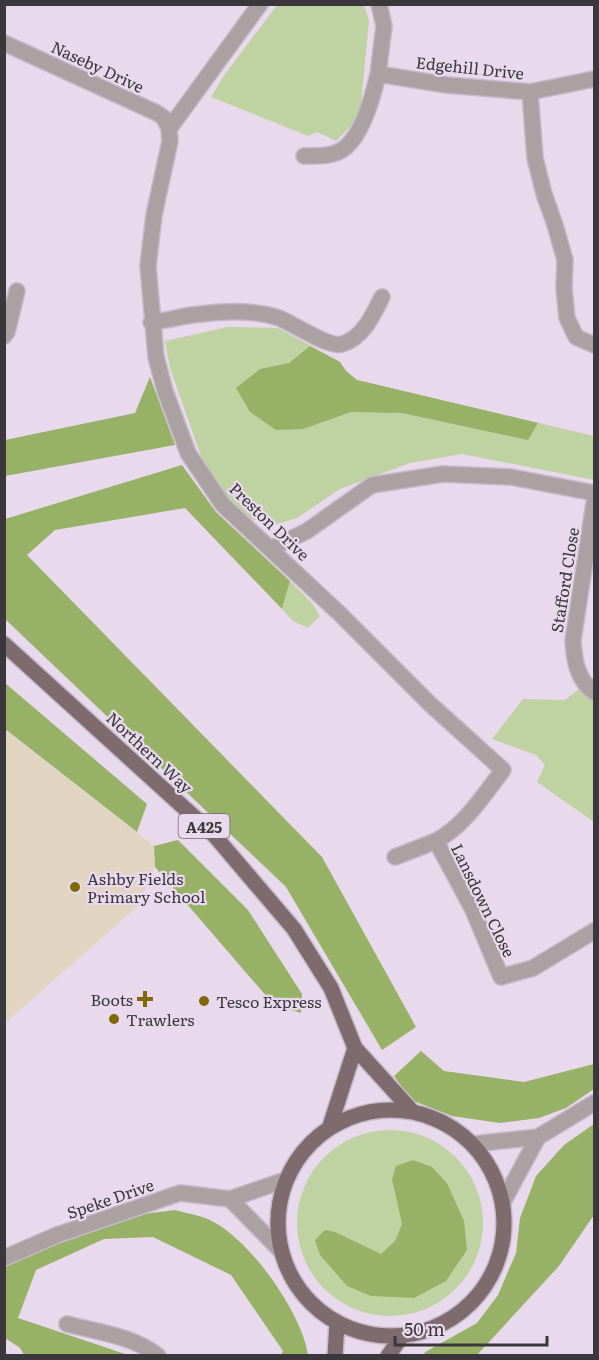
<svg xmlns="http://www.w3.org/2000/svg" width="599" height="1360" font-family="Literata,serif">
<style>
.education{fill:#e1d4c1}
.green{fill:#bfd2a2}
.forest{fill:#97b266}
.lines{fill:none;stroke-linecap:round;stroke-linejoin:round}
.minor-casing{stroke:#c6b9c9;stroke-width:18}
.tertiary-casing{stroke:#c6b9c9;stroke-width:18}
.primary-casing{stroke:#c6b9c9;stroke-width:18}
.minor{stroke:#aba0a2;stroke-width:15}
.tertiary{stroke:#aba0a2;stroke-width:15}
.primary{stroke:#7e6b6e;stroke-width:15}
.poi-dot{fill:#7f6a01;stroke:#e8daec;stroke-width:2}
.labels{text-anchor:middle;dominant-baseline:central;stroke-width:4.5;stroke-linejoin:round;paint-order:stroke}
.shield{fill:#e8daec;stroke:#706772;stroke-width:1.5}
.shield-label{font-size:15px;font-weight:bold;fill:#3c363d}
.street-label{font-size:16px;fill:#3c363d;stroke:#e8daec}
.poi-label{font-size:16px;fill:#3c363d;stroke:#e8daec;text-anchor:start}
</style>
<rect width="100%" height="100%" fill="#e8daec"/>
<path class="education" d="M4,729L154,846L155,867L137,907L5,1023Z"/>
<path class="green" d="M278,4L364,5L369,20L361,105L351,126L336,141L317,132L308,136L211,97L225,74Z
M228,327L278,328L340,362L346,371L357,380L594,436V480L462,454L410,463L340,489L297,518L277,524L250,519L209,479L170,368L165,341Z
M290,581L312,603L320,616L308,628L293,621L282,609Z
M583,686L594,700V822L537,782L545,765L536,755L492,739L523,699L565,700Z
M297 1223a93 93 0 1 1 186 0a93 93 0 1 1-186 0Z"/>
<path class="forest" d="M310,346L340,362L346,371L357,380L538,423L528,440L402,413L351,412L303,429L276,430L250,412L236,388L260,369L289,363Z
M150,377L175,445L5,476V440L135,413Z
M182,465L216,512L290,581L282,609L185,508L55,530L27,555L322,857L416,1027L382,1050L286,887L5,619V519Z
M5,683L147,804L137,832L5,729Z
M178,840L248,910L302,994L301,1013L274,1005L155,867L154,846Z
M421,1051L444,1071L524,1082L594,1064V1089L566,1108L539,1118L500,1123L452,1116L411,1100L394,1076Z
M594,1124V1215L559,1266L477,1355H422L427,1351L477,1323L498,1295L516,1253L520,1218L536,1176L564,1145Z
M413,1160L432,1167L447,1183L464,1221L467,1250L446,1281L414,1298L371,1296L347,1286L320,1255L315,1240L325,1230L335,1232L381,1254L395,1241L402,1224L392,1179L396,1166Z
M175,1210C186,1213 199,1215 210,1220C250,1239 302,1313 308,1355H281L283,1351L231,1275L153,1237L104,1239L36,1270L18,1318L128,1355H24L20,1348L5,1338L4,1268L65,1235L127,1216Z"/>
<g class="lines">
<g class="minor-casing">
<path id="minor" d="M260,4L169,129L170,141L154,215L148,266L156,357L165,391L188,453L223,505L340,614L430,704L503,770C483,796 465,825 436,841L473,910L501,977L533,968L594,931
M4,43L157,113L164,118L169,129
M378,74L384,26L379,4
M530,92L535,158L544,194L555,225L565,260L564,288L567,318L576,337L594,345
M304,156C318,156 335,157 346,147C363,132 373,96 378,74L447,85L530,92L594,79
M151,322C168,321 184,315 201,314C226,311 255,310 279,318C294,324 329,348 342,344C363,338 373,315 382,297
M4,336L7,332L17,291
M594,503L573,640C574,659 577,680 594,692
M272,548L307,531L372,485L443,474L511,477L594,493
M395,857L436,841
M230,1199L280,1250
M4,1258L57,1235L180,1193L230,1199L285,1180
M67,1324C97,1332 134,1336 158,1356"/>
</g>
<g class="tertiary-casing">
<path id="tertiary" d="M473,1144L538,1137L594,1103
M503,1202L538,1137"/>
</g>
<g class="primary-casing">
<path id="primary" d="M4,644L214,835L294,929L331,988L355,1048L412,1111
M278 1223a113 113 0 1 1 226 0a113 113 0 1 1-226 0Z
M330,1126L355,1048
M335,1356L337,1323
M388,1356L402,1336"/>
</g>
<use href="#minor" class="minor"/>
<use href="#tertiary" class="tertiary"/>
<use href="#primary" class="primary"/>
</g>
<g class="poi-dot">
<circle cx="75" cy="887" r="6"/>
<path d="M142 990h6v6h6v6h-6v6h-6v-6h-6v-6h6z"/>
<circle cx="204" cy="1001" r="6"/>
<circle cx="114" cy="1019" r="6"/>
</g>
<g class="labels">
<rect class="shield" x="178.5" y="814" width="51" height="24" rx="4.5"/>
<g class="shield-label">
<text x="204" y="826">A425</text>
</g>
<g class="street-label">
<text transform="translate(98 66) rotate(25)">Naseby Drive</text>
<text transform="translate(470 67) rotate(6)">Edgehill Drive</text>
<text transform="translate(270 521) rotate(44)">Preston Drive</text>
<text transform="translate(564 580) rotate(-81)">Stafford Close</text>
<text transform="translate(150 752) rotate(43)">Northern Way</text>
<text transform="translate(484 900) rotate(64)">Lansdown Close</text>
<text transform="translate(110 1198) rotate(-19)">Speke Drive</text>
</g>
<g class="poi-label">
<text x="87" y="878">Ashby Fields<tspan x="87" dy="18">Primary School</tspan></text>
<text x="133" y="999" text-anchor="end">Boots</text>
<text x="216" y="1001">Tesco Express</text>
<text x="126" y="1019">Trawlers</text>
</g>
</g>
<rect width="599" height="1360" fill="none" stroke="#3c363d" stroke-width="12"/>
<path d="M395 1336v9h152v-9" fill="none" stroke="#3c363d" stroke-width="3"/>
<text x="404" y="1336" font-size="18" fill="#3c363d" stroke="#e8daec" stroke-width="4.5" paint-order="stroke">50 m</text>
</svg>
